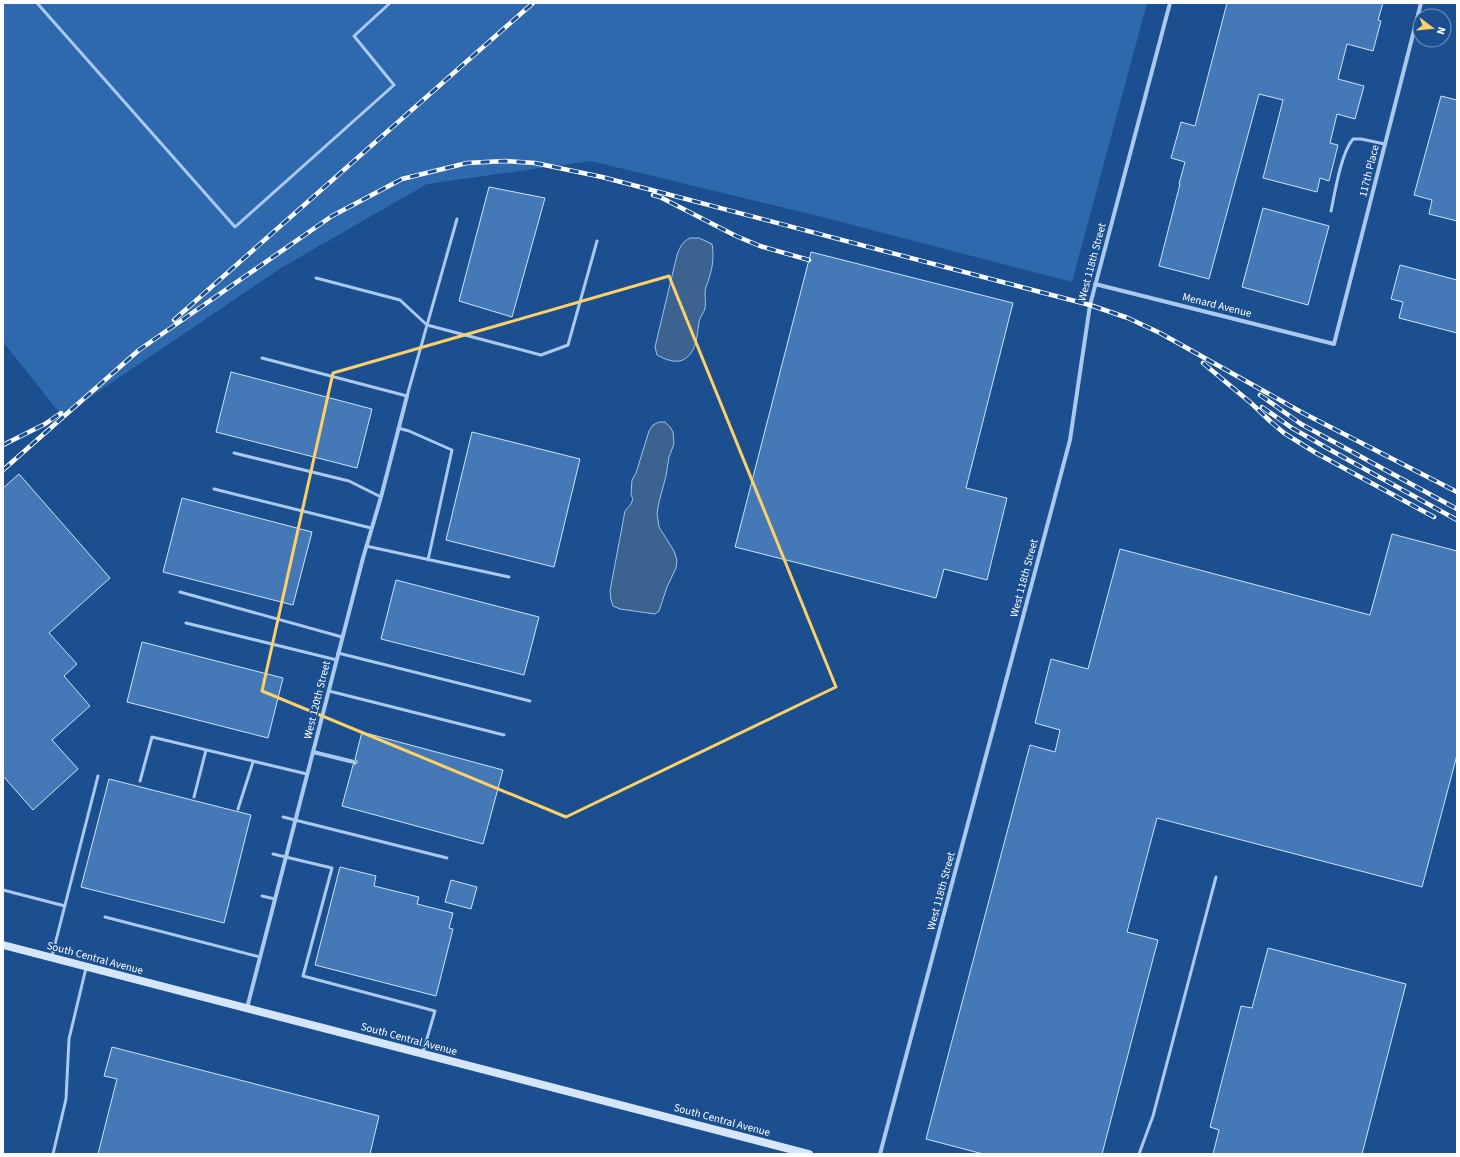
<svg xmlns="http://www.w3.org/2000/svg" width="1460" height="1157" font-family="'Source Sans 3',sans-serif">
<style>
.green{fill:#2e69ad}
.water{fill:#3c6290;stroke:#9cc4f0}
.building{fill:#4478b7;stroke:#cfe3fa}
.lines{fill:none;stroke-linecap:round;stroke-linejoin:round}
.lane{stroke:#a9c9ee;stroke-width:3}
.street{stroke:#a9c9ee;stroke-width:4}
.secondary{stroke:#d6e6fa;stroke-width:8}
.rail-casing{stroke:#fff;stroke-width:4.5}
.rail{stroke:#1b4f8f;stroke-width:3;stroke-dasharray:9;stroke-linecap:butt}
.marked{fill:none;stroke:#ffd166;stroke-width:3;stroke-linejoin:round}
.labels{text-anchor:middle;dominant-baseline:central;stroke-width:3;stroke-linejoin:round;paint-order:stroke}
.street-label{font-size:11px;fill:#fff;stroke:#1b4f8f}
</style>
<rect width="100%" height="100%" fill="#1b4f8f"/>
<path class="green" d="M3,3H1147L1072,282L818,216L591,161L427,184L281,268L62,416L3,342Z"/>
<path class="water" d="M690,238H699L712,244C714,255 713,267 709,278C708,283 705,287 705,293C705,298 706,302 705,308C704,313 700,316 699,322C697,335 697,350 686,358C678,365 664,359 657,355L655,347L677,255C680,247 682,242 690,238Z
M659,422H665L670,427L673,432L674,444L669,457L666,476L659,502L657,513L659,527L674,551L677,560L676,568L667,587L659,611L655,614L620,609L613,606L611,600L610,591L625,511L631,504L633,499L631,495L632,480L636,473L649,431L653,425Z"/>
<path class="building" d="M1227,3H1383L1378,20L1381,21L1373,51L1347,44L1338,79L1364,86L1355,119L1337,114L1330,143L1338,145L1329,181L1320,178L1317,192L1263,178L1283,100L1259,94L1209,279L1159,266L1180,184H1179L1185,162L1171,158L1181,122L1195,126Z
M1441,96L1457,100V221L1429,214L1432,200L1414,195Z
M489,187L545,198L512,317L459,301Z
M1263,208L1329,226L1308,305L1242,287Z
M811,252L1013,303L966,488L1007,498L987,580L944,569L936,598L735,547Z
M1400,265L1457,280V333L1399,318L1403,302L1391,299Z
M231,372L372,409L357,468L216,432Z
M472,432L580,459L554,567L446,540Z
M19,474L110,578L49,633L77,664L64,676L90,706L52,740L78,769L33,810L3,776V488Z
M182,498L312,532L293,605L163,572Z
M1392,534L1457,551V755L1422,887L1157,818L1127,932L1158,940L1102,1154H983L926,1139L1030,745L1055,752L1060,730L1035,723L1051,659L1088,669L1120,549L1370,615Z
M396,580L539,617L524,675L381,639Z
M142,642L283,678L268,738L127,702Z
M362,732L503,770L483,844L342,806L353,765L357,763V761L355,759Z
M109,779L251,815L224,923L81,887Z
M340,867L376,876L374,886L419,897L417,904L453,913L449,928L453,929L436,996L315,965Z
M451,880L477,887L471,909L445,902Z
M1268,948L1406,984L1362,1154H1213L1219,1130L1210,1127L1241,1006L1252,1008Z
M112,1047L379,1116L370,1154H98L117,1079L104,1076Z"/>
<g class="lines">
<path class="lane" d="M37,3L235,227L394,85L354,36L390,3
M1331,211C1335,192 1341,153 1353,139H1361L1385,144
M316,278L400,300L427,325L541,355L568,345L597,241
M262,358L407,396L457,219
M398,428L409,431L452,450L428,560
M234,453L349,481L381,497
M214,489L371,528
M366,546L509,577
M180,592L342,637
M186,623L337,660
M338,653L530,701
M329,691L504,735
M140,781L152,737L307,774
M194,797L206,750
M238,809L253,762
M283,817L447,858
M273,854L332,868L303,976L435,1011L423,1052
M3,890L65,906
M262,896L275,899
M105,917L260,957
M52,956L98,776
M53,1154L66,1099L69,1039L86,968
M1139,1154L1153,1116L1216,877"/>
<path class="street" d="M1095,284L1334,344L1421,3
M313,752L354,762
M247,1008L363,558L381,497L407,396
M880,1154L1070,440L1090,305L1170,3"/>
<path class="secondary" d="M3,945L809,1154"/>
<g class="rail-casing">
<path id="rail" d="M653,195L660,197L736,236L760,246L809,260
M174,320L533,3
M1203,363L1251,403L1271,422L1284,433L1316,453L1434,517
M1260,395L1301,424L1457,509
M1262,407L1292,428L1334,452L1457,520
M3,445L45,424L61,413
M3,470L139,350L332,216L402,179L467,163L505,161L535,163L602,177L1090,305L1128,318L1160,333L1303,413L1457,492"/>
</g>
<use href="#rail" class="rail"/>
</g>
<path class="marked" d="M669,276L836,687L566,817L262,691L333,373Z"/>
<g class="labels">
<g class="street-label">
<text transform="translate(1369 171) rotate(-76)">117th Place</text>
<text transform="translate(1092 262) rotate(-75)">West 118th Street</text>
<text transform="translate(1217 305) rotate(14)">Menard Avenue</text>
<text transform="translate(1024 578) rotate(-75)">West 118th Street</text>
<text transform="translate(317 700) rotate(-76)">West 120th Street</text>
<text transform="translate(941 891) rotate(-75)">West 118th Street</text>
<text transform="translate(95 958) rotate(15)">South Central Avenue</text>
<text transform="translate(409 1039) rotate(15)">South Central Avenue</text>
<text transform="translate(722 1120) rotate(15)">South Central Avenue</text>
</g>
</g>
<rect width="1460" height="1157" fill="none" stroke="#ffffff" stroke-width="8"/>
<g transform="translate(1432 28) rotate(106)"><circle r="19" fill="#1b4f8f" stroke="#7695bc"/>
<path d="M0-3L7 15L0 10L-7 15Z" fill="#ffd166"/>
<text y="-6" font-size="11" font-weight="bold" text-anchor="middle" fill="#ffffff">N</text>
</g>
</svg>
